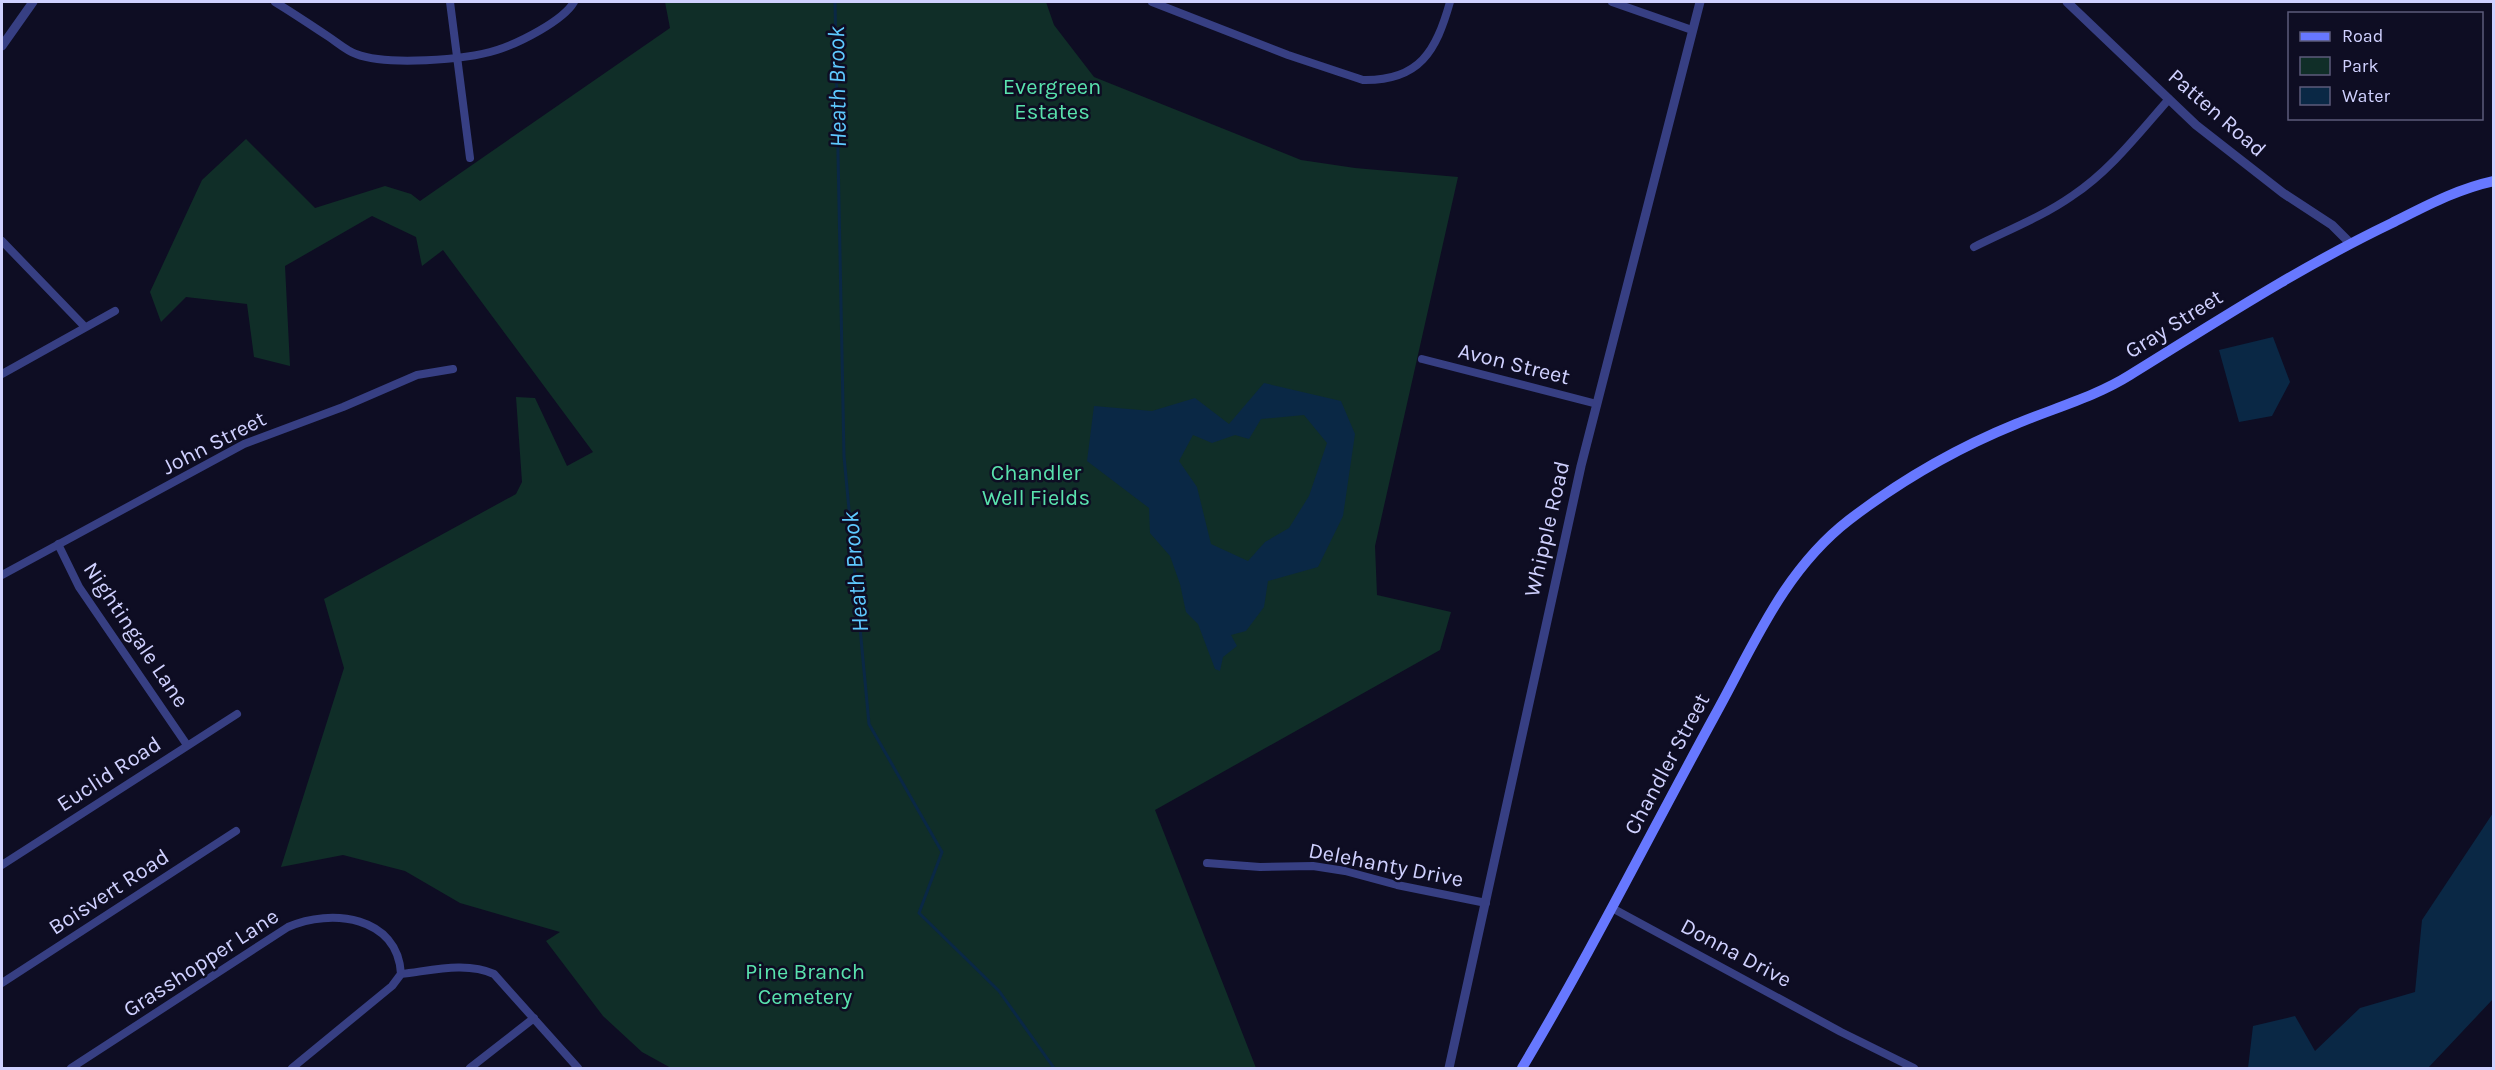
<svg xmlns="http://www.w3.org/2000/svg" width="2495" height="1070" font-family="Karla,sans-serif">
<rect width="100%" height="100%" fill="#0e0d23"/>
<!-- green -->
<path fill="#102e28" d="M 665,2 L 1046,2 L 1054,25 L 1094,77 L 1301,160 L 1355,168 L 1458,177 L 1375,546 L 1377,595 L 1451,612 L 1440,650 L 1155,810 L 1256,1068 L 671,1068 L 642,1052 L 603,1016 L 546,941 L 560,932 L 460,903 L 405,871 L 343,855 L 281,867 L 344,668 L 324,599 L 516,494 L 522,482 L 516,397 L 535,398 L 567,466 L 593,452 L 443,250 L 422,266 L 416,237 L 372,216 L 285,266 L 290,366 L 254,357 L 247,304 L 186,297 L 161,322 L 150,292 L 202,180 L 246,139 L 315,208 L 385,186 L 411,194 L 420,201 L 670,28 Z"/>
<!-- water -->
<path fill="#0a2845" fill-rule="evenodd" d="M 2273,337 L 2290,382 L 2272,416 L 2239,422 L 2219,350 Z
M 1264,383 L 1341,401 L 1355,434 L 1343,516 L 1318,567 L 1268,581 L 1264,607 L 1246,631 L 1231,635 L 1237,646 L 1223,657 L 1220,671 L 1215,669 L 1198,624 L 1186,612 L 1180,584 L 1170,556 L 1150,533 L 1149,508 L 1087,461 L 1094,406 L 1152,411 L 1195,398 L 1229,424 ZM 1304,415 L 1327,443 L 1309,496 L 1289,528 L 1265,542 L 1248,561 L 1211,544 L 1197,487 L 1179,461 L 1193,435 L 1212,443 L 1235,435 L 1249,439 L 1261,419 Z
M 2493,813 L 2493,999 L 2428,1068 L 2248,1068 L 2253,1026 L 2295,1016 L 2315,1051 L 2360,1008 L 2415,992 L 2422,920 Z"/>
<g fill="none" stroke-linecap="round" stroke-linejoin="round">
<!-- stream -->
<path stroke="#0a2845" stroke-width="3" d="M 835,2 L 844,456 L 869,724 L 942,852 L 919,913 L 999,991 L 1054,1068"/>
<!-- minor -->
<path stroke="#373f83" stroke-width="8" d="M 275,2 C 293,13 311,25 329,37 C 338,43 347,51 356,54 C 387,66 465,60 497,50 C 519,43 563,21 574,2
M 450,2 L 470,158
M 1152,2 L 1288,55 L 1363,80 C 1420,81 1436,51 1450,2
M 1612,2 L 1692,30
M 2,241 L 85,327
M 1974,247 C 2006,231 2042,217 2072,196 C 2110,171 2139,133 2169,99
M 1422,359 L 1597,404
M 2,374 L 115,311
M 58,544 L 79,587 L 187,745
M 2,575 L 244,444 L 343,407 L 417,375 L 453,369
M 1207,863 L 1260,867 L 1313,866 L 1345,871 L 1397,885 L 1486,903
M 2,865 L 237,714
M 1612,908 L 1841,1032 L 1914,1068
M 401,974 C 430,971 466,961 494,974 L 578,1068
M 2,983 L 236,831
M 71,1068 L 288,927 C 331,908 398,916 401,974 L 392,986 L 292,1068
M 470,1068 L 534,1018"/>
<!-- tertiary -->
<path stroke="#373f83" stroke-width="9" d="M 2067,2 L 2196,125 L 2283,193 L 2332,225 L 2350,243
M 2,46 L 33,2
M 1449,1068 L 1581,466 L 1700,2"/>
<!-- secondary -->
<path stroke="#6778ff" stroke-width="10" d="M 1522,1068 C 1590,954 1650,834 1714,717 C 1753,647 1783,571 1849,520 C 1900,481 1957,448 2016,424 C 2054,408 2095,397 2130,375 C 2216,322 2300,267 2392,223 C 2426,206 2457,189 2494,181"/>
</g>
<g text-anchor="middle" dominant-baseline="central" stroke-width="5" stroke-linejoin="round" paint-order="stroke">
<!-- park labels -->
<g font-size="22" fill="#59e2ad" stroke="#0e0d23">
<text x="1052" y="87">Evergreen<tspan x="1052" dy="25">Estates</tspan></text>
<text x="1036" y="473">Chandler<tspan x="1036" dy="25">Well Fields</tspan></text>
<text x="805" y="972">Pine Branch<tspan x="805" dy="25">Cemetery</tspan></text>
</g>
<!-- street labels -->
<g font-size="22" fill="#d0d1ff" stroke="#0e0d23">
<text transform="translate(2217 113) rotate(41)">Patten Road</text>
<text transform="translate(2174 324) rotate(-32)">Gray Street</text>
<text transform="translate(1514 364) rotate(14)">Avon Street</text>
<text transform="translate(214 443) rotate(-27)">John Street</text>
<text transform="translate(1547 529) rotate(-77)">Whipple Road</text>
<text transform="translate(136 635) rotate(56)">Nightingale Lane</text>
<text transform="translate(1667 764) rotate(-62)">Chandler Street</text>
<text transform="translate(109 774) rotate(-33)">Euclid Road</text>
<text transform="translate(1386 865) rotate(11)">Delehanty Drive</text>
<text transform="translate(109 892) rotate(-33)">Boisvert Road</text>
<text transform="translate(1736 953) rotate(28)">Donna Drive</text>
<text transform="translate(201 963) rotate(-33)">Grasshopper Lane</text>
</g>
<!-- water labels -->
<g font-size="24" font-style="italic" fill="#5ecaff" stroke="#0e0d23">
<text transform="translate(837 87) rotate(-91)">Heath Brook</text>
<text transform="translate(855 572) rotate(-95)">Heath Brook</text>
</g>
</g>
<!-- border -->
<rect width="2495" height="1070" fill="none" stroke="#d0d1ff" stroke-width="6"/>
<!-- legend -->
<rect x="2288" y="12" width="195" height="108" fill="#0e0d23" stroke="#5c5b7b" stroke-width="1.5"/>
<rect x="2300" y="32" width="30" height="9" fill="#6778ff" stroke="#5c5b7b" stroke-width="1.5"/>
<text x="2342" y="42" font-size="18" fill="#d0d1ff">Road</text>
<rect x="2300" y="57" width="30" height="18" fill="#102e28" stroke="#5c5b7b" stroke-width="1.5"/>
<text x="2342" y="72" font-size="18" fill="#d0d1ff">Park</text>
<rect x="2300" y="87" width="30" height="18" fill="#0a2845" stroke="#5c5b7b" stroke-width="1.5"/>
<text x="2342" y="102" font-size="18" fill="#d0d1ff">Water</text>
</svg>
